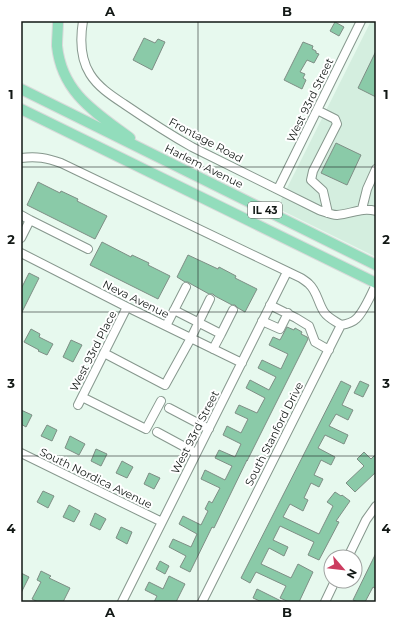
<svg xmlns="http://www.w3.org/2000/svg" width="397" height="623" font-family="Montserrat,sans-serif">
<rect width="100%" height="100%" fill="#e7f9ee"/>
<!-- built -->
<path fill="#d4eedf" d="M 371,21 L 376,21 L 376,257 L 277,208 Z"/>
<!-- building -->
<path fill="#8acaa8" stroke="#7e8e85" d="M 335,22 L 344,27 L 339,36 L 330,31 Z
M 144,38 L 155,43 L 158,39 L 165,42 L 152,70 L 133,60 Z
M 303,42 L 313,46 L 312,49 L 316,51 L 316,53 L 319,54 L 314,63 L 307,60 L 300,72 L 305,74 L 303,78 L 306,80 L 302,89 L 284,80 Z
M 376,51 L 376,97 L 358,88 Z
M 336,143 L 361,155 L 347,185 L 321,173 Z
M 38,182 L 60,193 L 61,191 L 78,199 L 77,201 L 107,216 L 95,239 L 27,205 Z
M 102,242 L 131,257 L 132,255 L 149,263 L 148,265 L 170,276 L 158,299 L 90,265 Z
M 188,255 L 218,269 L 219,267 L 236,276 L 235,278 L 257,289 L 245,312 L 238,308 L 235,305 L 232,305 L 215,296 L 213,294 L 209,294 L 191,284 L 188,282 L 185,282 L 177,277 Z
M 29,273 L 39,278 L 21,314 L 21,289 Z
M 287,327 L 294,330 L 295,328 L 302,332 L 301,334 L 307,337 L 308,339 L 247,461 L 247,460 L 214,528 L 212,527 L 190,572 L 180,567 L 186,556 L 169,547 L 173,539 L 191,547 L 197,534 L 179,524 L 183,516 L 201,525 L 208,511 L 205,509 L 209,501 L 212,503 L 220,488 L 201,479 L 205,470 L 225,480 L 232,466 L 215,458 L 219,450 L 235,457 L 241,444 L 223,435 L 227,426 L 241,433 L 248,419 L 235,413 L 239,405 L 257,413 L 265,398 L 246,388 L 250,380 L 269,390 L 276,377 L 258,368 L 262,360 L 281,369 L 288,354 L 269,345 L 273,337 L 280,340 Z
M 31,329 L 40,334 L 39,337 L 53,344 L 47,355 L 38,351 L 39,350 L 24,342 Z
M 71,340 L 82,345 L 73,362 L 63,357 Z
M 341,381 L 351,386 L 342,405 L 353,410 L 348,420 L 336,414 L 329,426 L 348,435 L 344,444 L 325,435 L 318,448 L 335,457 L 331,465 L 321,460 L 314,475 L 323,479 L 319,487 L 311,483 L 304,498 L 308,500 L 303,511 L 290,504 L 283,517 L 319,534 L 333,506 L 327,502 L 335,492 L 341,496 L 342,495 L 350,501 L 336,521 L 339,522 L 319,560 L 308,555 L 314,542 L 280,526 L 273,540 L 288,547 L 284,556 L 269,548 L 261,564 L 291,578 L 298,564 L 313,572 L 299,602 L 289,602 L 280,598 L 286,586 L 256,572 L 250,583 L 241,578 Z
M 360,381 L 369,385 L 363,397 L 354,393 Z
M 21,410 L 32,415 L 26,427 L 21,424 Z
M 47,425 L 57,430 L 52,441 L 41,436 Z
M 70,436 L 85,444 L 79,455 L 65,448 Z
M 96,449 L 107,454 L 101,466 L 91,461 Z
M 364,452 L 371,459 L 376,454 L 376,472 L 355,492 L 346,483 L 364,466 L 357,459 Z
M 122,461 L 133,467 L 127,478 L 116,473 Z
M 149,473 L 160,478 L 154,489 L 144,484 Z
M 43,491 L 54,496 L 48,508 L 37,502 Z
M 69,505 L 80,511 L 74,522 L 63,517 Z
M 95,513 L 106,519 L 100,530 L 90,525 Z
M 121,527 L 132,532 L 127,544 L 116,538 Z
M 376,553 L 376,589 L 373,587 L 365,602 L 358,602 L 353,600 Z
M 160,561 L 169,566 L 165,574 L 156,569 Z
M 41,571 L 51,576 L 49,578 L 70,588 L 63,602 L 38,602 L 32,599 L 41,582 L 37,580 Z
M 21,573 L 29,577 L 21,593 Z
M 169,576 L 185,584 L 176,602 L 154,602 L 157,596 L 145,590 L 149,582 L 163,589 Z
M 257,589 L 283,602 L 262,602 L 253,598 Z"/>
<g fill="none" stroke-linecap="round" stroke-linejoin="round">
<defs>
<path id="minor" d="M 83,21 C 80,39 80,58 90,74 C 98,87 112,96 124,104 C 146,119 169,134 192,147 L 319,210 C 325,212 331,215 337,215 C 352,214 361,207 376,211
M 317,110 L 335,119 L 337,124 L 313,171 L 311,180 L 323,191 L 328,213
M 21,158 C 37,156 47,158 61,163 L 301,278 C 304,280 307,282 309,284 C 317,291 318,303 324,312 C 328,318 335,321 341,325
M 278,189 L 361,21
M 362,209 L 367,189 L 376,169
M 21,215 L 30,220 L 21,238
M 30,220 L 88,249
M 21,253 L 127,307 L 242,363
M 270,305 L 296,318 L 309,326 L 315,342 L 329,350
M 174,310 L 221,334 L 213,349
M 262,321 L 280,329 L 288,313
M 166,326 L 186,287
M 221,334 L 233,310
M 104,353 L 165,385 L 191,338 L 210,299
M 82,397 L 146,429 L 161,401
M 78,405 L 127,307
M 169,408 L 209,429
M 157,432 L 196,453
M 21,453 L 162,522
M 348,557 L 366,520 L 376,506
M 122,602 L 287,272
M 202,602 L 341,325 C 347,324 352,323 356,319 C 364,312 371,294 376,285
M 325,602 L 335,581"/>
<path id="major" d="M 58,21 C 58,29 57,38 57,46 C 62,93 95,112 130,138
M 21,89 L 376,265
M 21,109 L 376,283"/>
</defs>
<!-- minor casing -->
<use href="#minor" stroke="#86978d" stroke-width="10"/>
<!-- major casing -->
<use href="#major" stroke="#d9dada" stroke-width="12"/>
<!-- minor -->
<use href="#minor" stroke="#fff" stroke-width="8"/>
<!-- major -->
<use href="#major" stroke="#92ddbc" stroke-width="10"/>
</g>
<!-- grid -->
<path fill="none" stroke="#121815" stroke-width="1" stroke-opacity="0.55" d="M 198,21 L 198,602M 21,167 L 376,167M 21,312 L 376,312M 21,456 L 376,456"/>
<g text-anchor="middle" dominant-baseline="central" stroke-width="4" stroke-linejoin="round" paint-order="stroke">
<!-- shield labels -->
<rect fill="#fff" stroke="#595d5b" stroke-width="1" x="248" y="202" width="34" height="16" rx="3"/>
<g font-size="10" font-weight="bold" fill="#121815">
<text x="265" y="210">IL 43</text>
</g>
<!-- street labels -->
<g font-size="11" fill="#121815" stroke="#fff">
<text transform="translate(310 100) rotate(-64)">West 93rd Street</text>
<text transform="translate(206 140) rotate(28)">Frontage Road</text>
<text transform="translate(204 166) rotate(26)">Harlem Avenue</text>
<text transform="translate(136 299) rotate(26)">Neva Avenue</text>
<text transform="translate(93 351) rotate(-63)">West 93rd Place</text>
<text transform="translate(195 432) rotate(-63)">West 93rd Street</text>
<text transform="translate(274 434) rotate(-63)">South Stanford Drive</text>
<text transform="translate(96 478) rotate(26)">South Nordica Avenue</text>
</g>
</g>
<!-- border -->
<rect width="397" height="623" fill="none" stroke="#ffffff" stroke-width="44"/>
<!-- north arrow -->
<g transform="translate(343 569) rotate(118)"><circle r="19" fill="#ffffff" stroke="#a0a3a1"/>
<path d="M0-3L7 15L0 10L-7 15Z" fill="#cc3c60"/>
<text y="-6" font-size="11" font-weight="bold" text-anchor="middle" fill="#121815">N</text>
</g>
<rect x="22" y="22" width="353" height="579" fill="none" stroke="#121815" stroke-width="1.5"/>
<g font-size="13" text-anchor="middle" font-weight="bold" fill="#121815">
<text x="110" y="16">A</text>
<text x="287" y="16">B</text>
<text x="11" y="99">1</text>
<text x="386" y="99">1</text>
<text x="11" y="244">2</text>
<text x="386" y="244">2</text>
<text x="11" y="388">3</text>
<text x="386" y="388">3</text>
<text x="11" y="533">4</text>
<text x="386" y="533">4</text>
<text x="110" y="617">A</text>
<text x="287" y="617">B</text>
</g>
</svg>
